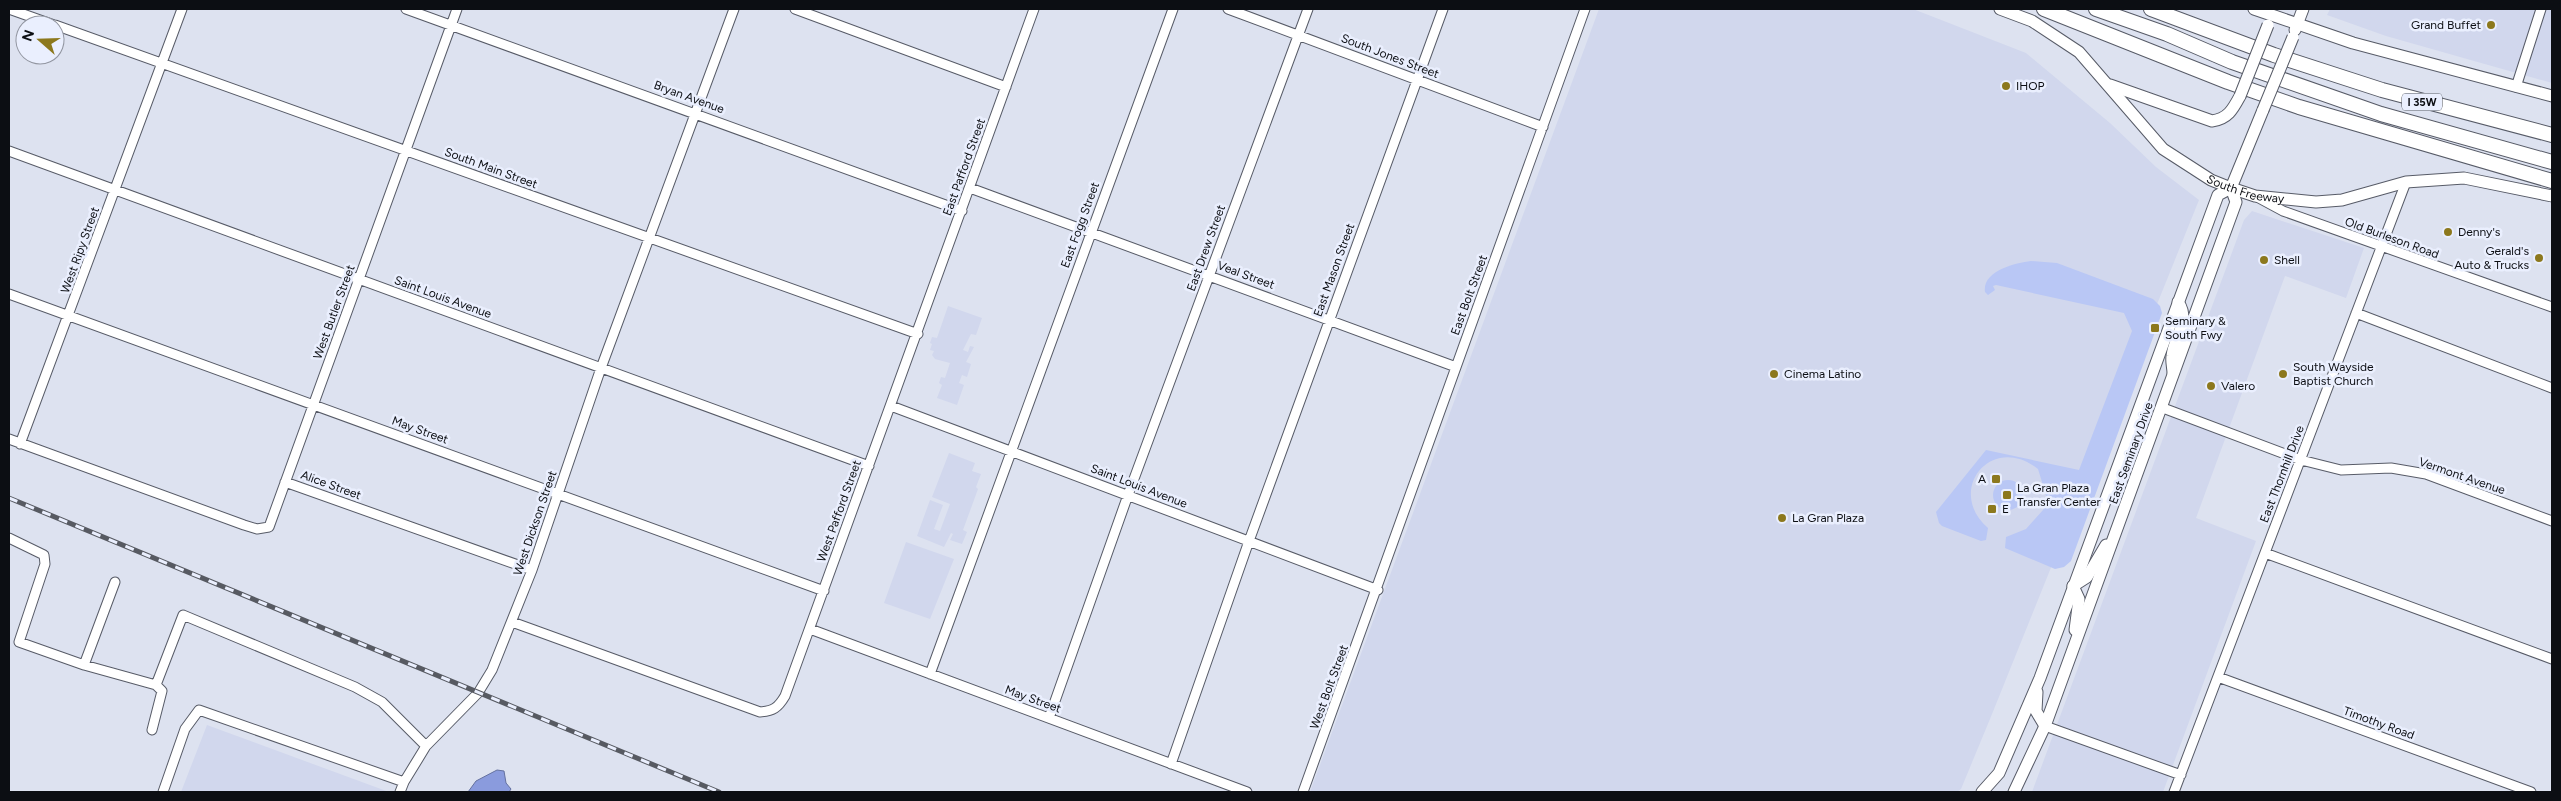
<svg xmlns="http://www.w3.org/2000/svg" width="2561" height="801" font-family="Figtree,sans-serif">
<rect width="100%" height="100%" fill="#dde2f0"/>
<!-- built -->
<path fill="#d1d7ed" d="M 1599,9 L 1913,9 L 2026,53 L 2110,123 L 2156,167 L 2199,200 L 1990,719 L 1961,789 L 1957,792 L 1310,792 Z
M 2330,9 L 2552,9 L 2552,83 L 2386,36 L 2327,15 Z
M 2252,211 L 2364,248 L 2346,298 L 2285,276 L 2196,518 L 2256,541 L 2163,792 L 2032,792 L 2244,220 Z
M 948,306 L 982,318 L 976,335 L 971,334 L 963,350 L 968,352 L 970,346 L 974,347 L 966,362 L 971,364 L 967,377 L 962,375 L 959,383 L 964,385 L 957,405 L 937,398 L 942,385 L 939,383 L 941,377 L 945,378 L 950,363 L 935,359 L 932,355 L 934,351 L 930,350 L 932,344 L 930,343 L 932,337 L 937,338 Z
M 949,453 L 975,463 L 972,471 L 981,474 L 976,487 L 978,489 L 963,530 L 967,532 L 962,544 L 950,540 L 953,534 L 951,533 L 944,547 L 917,536 L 930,500 L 943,505 L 934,529 L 940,531 L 950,504 L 932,497 Z
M 906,542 L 954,559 L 930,619 L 884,603 Z
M 207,725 L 389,792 L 181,792 Z"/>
<!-- green -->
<path fill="#b9c7f5" d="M 2031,261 L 2057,263 L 2153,299 L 2160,306 L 2162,313 L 2071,561 L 2064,567 L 2055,569 L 2005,548 L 2006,537 L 2026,529 L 2043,510 L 2047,502 L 2046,495 L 2038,469 C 1991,432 1945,491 1988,528 L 1986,540 L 1981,541 L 1942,526 L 1939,523 L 1936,512 L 1986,450 L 2079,470 L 2132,331 L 2124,313 L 1996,285 L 1993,286 L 1995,290 L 1988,295 L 1985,292 C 1982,271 2015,263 2031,261 Z
M1993 495a15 15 0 1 1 30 0a15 15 0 1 1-30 0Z"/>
<!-- water -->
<path fill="#8a9bdd" stroke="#6471a0" d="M 497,770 L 504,771 L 506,783 L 511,789 L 509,792 L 468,792 L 476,781 Z"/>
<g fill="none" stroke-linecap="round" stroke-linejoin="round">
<defs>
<path id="minor" d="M 9,9 L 54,25
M 406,9 L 962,211
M 795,9 L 1006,87
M 1228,9 L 1543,127
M 55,25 L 918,334
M 2516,87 L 2541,9
M 9,151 L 869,466
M 970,188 L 1456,367
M 2257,197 L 2283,211 L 2552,307
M 9,294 L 824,591
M 2356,313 L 2552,388
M 891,406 L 1378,590
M 2163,408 L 2301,460 L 2341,470 L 2391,468 L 2426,474 L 2552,521
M 9,439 L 244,525 L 257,529 L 269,527 L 457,9
M 20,444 L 182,9
M 285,482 L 532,570
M 9,538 L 44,555 L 45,564 L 19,642 L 84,665 L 156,685 L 162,691 L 152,730
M 2265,553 L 2552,659
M 512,622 L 760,712 C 773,711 778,708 785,696 L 1034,9
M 810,629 L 1247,792
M 84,665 L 115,582
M 930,674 L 1173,9
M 2218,677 L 2531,792
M 156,685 L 183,615 L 355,687 L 382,702 L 426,746
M 1049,718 L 1128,495 L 1308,9
M 2045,726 L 2181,775
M 1171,764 L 1249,541 L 1443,9
M 163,792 L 185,729 L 199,710 L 404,782
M 400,792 L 404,782 L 426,746 L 478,693 L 492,670 L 532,570 L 601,368 L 734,9
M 1303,792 L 1585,9
M 2174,792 L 2406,182"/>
<g id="major">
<path id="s1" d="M 2000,9 L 2032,21 L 2079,52 L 2163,149 L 2211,180 L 2231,188 L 2255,196 L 2316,202 L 2342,200 L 2406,182 L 2464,178 L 2552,196"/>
<path d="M 2254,9 L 2353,43 L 2552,96"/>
<path d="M 2295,30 L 2303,9"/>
<path d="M 2110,85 L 2212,121 C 2228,119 2233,109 2240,96"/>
<path d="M 2173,373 C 2173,368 2171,361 2172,356 C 2174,337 2191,320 2178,302"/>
<path d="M 2073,586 L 2087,577 L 2106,545"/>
<path d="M 2073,586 L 2079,599 L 2075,630"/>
<path d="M 2037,692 L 2036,711 L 2045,726"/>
<path d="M 1982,792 L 1999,773 L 2040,678 L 2218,195 L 2231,188"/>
<path d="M 2014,792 L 2045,726 L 2236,202 L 2231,188 L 2263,110"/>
</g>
<path id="highway" d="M 2044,9 L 2228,82 L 2299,107 L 2552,181
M 2096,9 L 2167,34 L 2232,62 L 2381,114 L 2552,162
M 2151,9 L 2274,55 L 2382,90 L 2552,135"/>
</defs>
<!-- minor casing -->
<use href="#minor" stroke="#575b67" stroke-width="11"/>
<!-- major casing -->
<use href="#major" stroke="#575b67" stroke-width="13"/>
<!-- highway casing -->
<use href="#highway" stroke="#575b67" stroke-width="16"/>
<!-- minor -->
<use href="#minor" stroke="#fff" stroke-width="9"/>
<!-- major -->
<use href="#major" stroke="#fff" stroke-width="11"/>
<!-- highway -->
<use href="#highway" stroke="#fff" stroke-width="14"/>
<defs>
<path id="rail" d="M 9,498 L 719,792"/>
</defs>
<!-- rail casing -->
<use href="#rail" stroke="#575a62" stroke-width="5"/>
<!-- rail -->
<use href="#rail" stroke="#eaeffe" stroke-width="3" stroke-dasharray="9" stroke-linecap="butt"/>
<defs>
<path id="major-bridge" d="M 2240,96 L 2268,25
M 2263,110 L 2293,37"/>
</defs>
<!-- major-bridge casing -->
<use href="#major-bridge" stroke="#575b67" stroke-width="13" stroke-linecap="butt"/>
<!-- major-bridge -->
<use href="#major-bridge" stroke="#fff" stroke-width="11"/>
</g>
<!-- markers -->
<g fill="#8c781d" stroke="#eaeffe" stroke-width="2">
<circle cx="2491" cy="25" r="5"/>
<circle cx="2006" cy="86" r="5"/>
<circle cx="2448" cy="232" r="5"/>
<circle cx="2539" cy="258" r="5"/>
<circle cx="2264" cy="260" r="5"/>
<rect x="2150" y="323" width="10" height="10" rx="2.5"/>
<circle cx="1774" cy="374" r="5"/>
<circle cx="2283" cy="374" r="5"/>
<circle cx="2211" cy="386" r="5"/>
<rect x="1991" y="474" width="10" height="10" rx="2.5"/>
<rect x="2002" y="490" width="10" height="10" rx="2.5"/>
<rect x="1987" y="504" width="10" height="10" rx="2.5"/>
<circle cx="1782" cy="518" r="5"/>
</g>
<g text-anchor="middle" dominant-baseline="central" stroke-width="5" stroke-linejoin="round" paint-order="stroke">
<!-- shield labels -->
<rect fill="#eaeffe" stroke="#4f525a" stroke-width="1" x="2402" y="93.5" width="40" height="17" rx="4"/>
<g font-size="11" font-weight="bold" fill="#0c0e13">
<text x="2422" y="102">I 35W</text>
</g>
<!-- poi labels -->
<g font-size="12" fill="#0c0e13" stroke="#eaeffe" text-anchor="start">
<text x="2481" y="25" text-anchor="end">Grand Buffet</text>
<text x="2016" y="86">IHOP</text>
<text x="2458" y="232">Denny's</text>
<text x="2529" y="251" text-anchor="end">Gerald's<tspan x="2529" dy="14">Auto &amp; Trucks</tspan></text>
<text x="2274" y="260">Shell</text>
<text x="2165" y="321">Seminary &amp;<tspan x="2165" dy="14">South Fwy</tspan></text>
<text x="2293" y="367">South Wayside<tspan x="2293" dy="14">Baptist Church</tspan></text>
<text x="1784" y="374">Cinema Latino</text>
<text x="2221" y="386">Valero</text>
<text x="1986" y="479" text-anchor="end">A</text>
<text x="2017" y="488">La Gran Plaza<tspan x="2017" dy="14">Transfer Center</tspan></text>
<text x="2002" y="509">E</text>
<text x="1792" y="518">La Gran Plaza</text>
</g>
<!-- street labels -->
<g font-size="12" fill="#0c0e13" stroke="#eaeffe">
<text transform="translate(1390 56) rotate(21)">South Jones Street</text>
<text transform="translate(689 97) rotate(20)">Bryan Avenue</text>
<text transform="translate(964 167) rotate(-70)">East Pafford Street</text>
<text transform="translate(491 168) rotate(20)">South Main Street</text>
<text stroke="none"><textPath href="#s1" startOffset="312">South Freeway</textPath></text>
<text transform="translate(1080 225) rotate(-70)">East Fogg Street</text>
<text transform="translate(2392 238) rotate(20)">Old Burleson Road</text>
<text transform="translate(1206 248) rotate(-70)">East Drew Street</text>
<text transform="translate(80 250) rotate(-70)">West Ripy Street</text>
<text transform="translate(1334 270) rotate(-70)">East Mason Street</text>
<text transform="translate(1246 275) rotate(20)">Veal Street</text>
<text transform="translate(1469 295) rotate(-70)">East Bolt Street</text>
<text transform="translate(443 297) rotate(20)">Saint Louis Avenue</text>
<text transform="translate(334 312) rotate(-70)">West Butler Street</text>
<text transform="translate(420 430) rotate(20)">May Street</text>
<text transform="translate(2131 453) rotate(-70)">East Seminary Drive</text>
<text transform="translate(2282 474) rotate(-69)">East Thornhill Drive</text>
<text transform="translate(2462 476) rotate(19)">Vermont Avenue</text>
<text transform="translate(331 485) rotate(20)">Alice Street</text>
<text transform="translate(1139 486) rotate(21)">Saint Louis Avenue</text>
<text transform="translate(839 511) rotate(-70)">West Pafford Street</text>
<text transform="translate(535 523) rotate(-71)">West Dickson Street</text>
<text transform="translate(1329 687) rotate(-70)">West Bolt Street</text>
<text transform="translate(1033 699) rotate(20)">May Street</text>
<text transform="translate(2379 723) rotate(20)">Timothy Road</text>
</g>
</g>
<!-- border -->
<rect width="2561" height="801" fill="none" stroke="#0c0e13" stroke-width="20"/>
<!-- north arrow -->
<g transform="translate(40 40) rotate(290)"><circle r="24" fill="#eaeffe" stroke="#9195a0"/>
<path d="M0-4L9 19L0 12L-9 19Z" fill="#8c781d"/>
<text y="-8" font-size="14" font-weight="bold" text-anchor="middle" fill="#0c0e13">N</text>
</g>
</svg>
